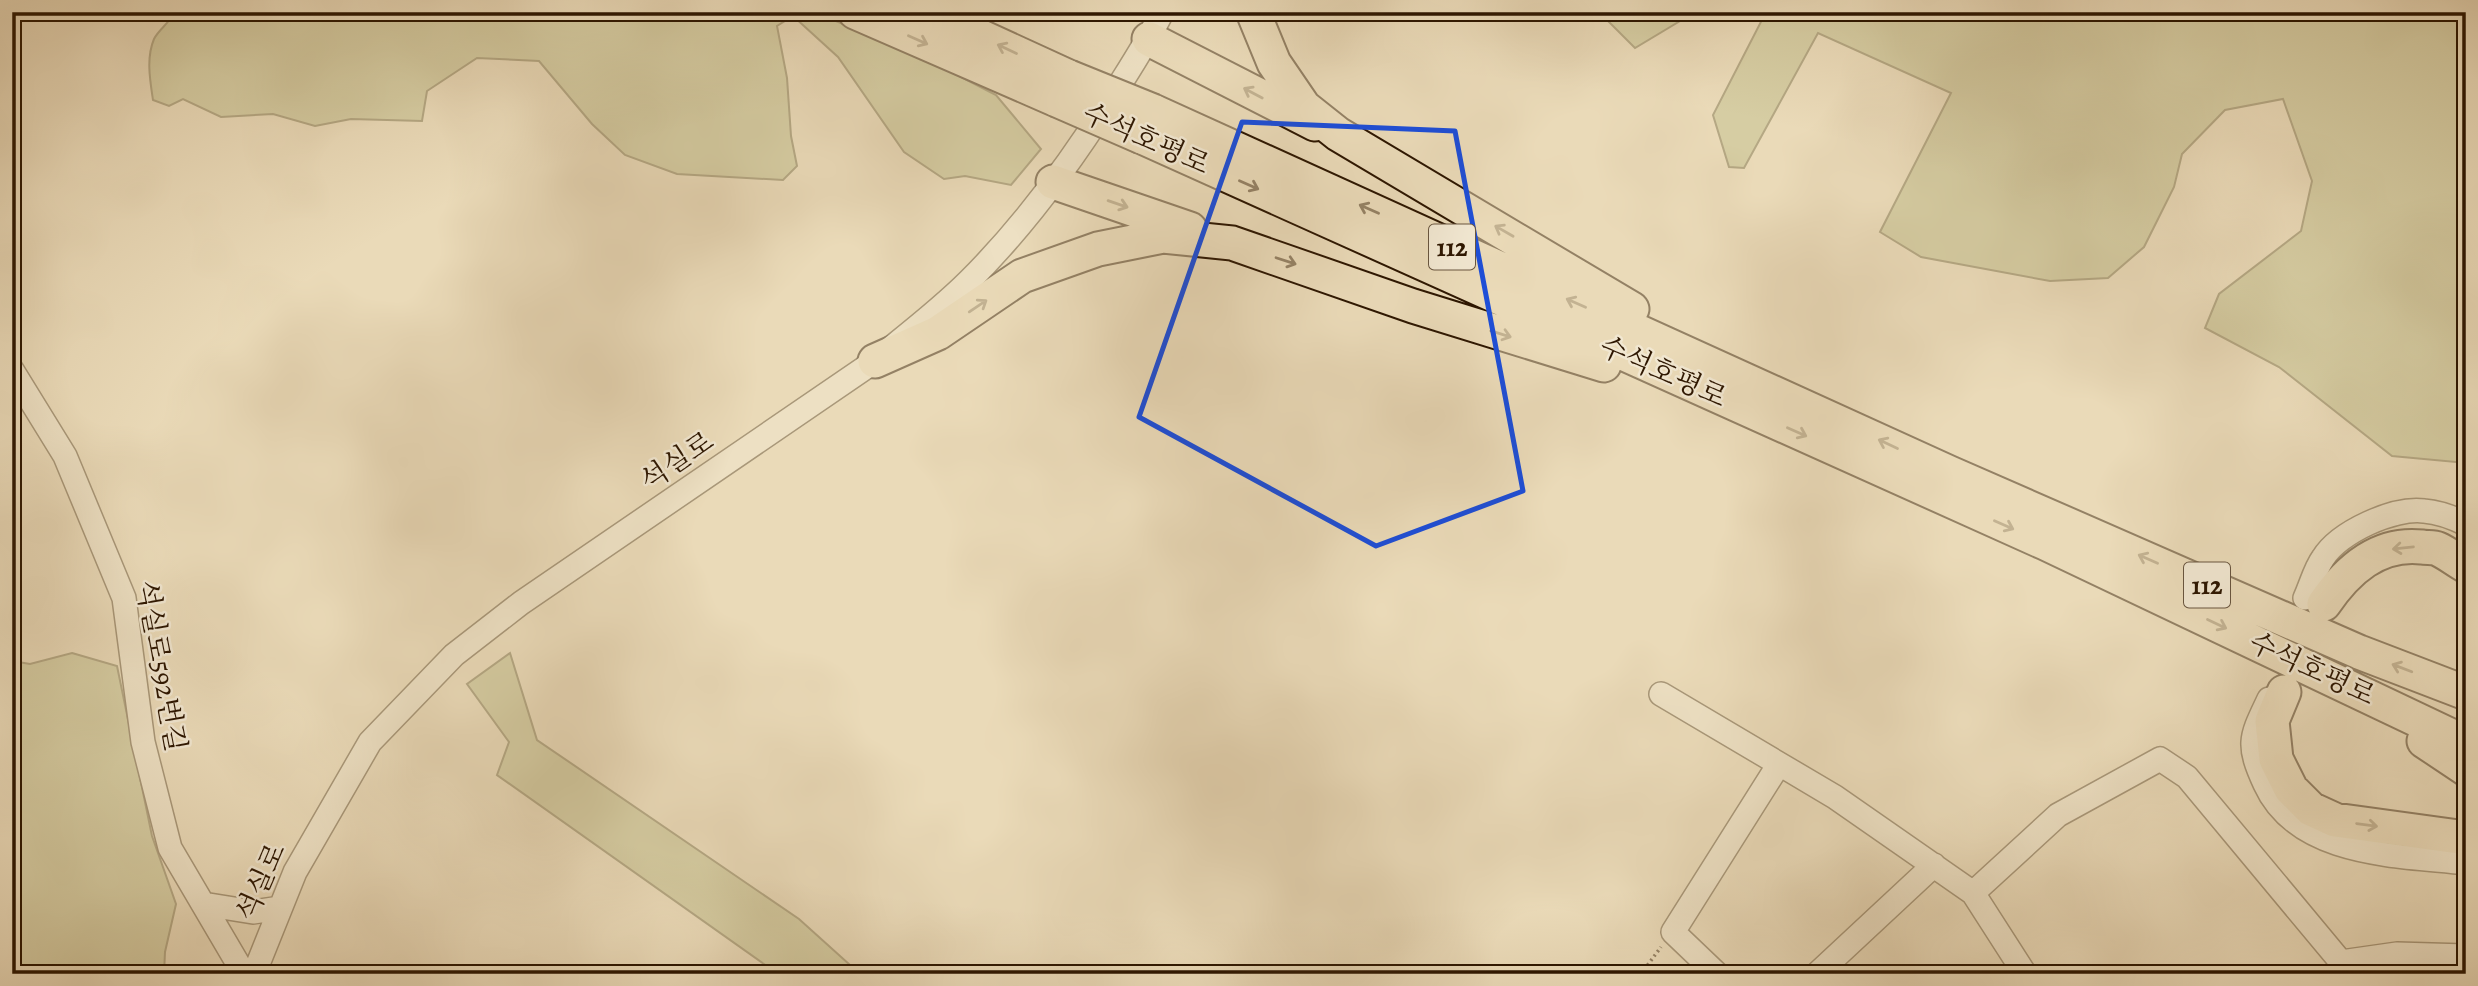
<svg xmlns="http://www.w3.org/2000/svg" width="2478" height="986" font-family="Alegreya,'Noto Serif KR',serif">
<rect width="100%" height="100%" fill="#eadab8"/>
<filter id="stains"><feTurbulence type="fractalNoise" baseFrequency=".00286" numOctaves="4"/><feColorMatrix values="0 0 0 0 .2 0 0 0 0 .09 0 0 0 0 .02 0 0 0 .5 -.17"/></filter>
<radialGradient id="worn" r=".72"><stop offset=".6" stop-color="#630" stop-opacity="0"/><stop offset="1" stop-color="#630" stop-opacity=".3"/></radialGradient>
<!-- green -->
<path fill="#bebd8a" stroke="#766a45" stroke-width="2" d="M 174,12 L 815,12 L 934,63 L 996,95 L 1041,149 L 1011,185 L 965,176 L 944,179 L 904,152 L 838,57 L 793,16 L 777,26 L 787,78 L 791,136 L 797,166 L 783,180 L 677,174 L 625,155 L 592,124 L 539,61 L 477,58 L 427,91 L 422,121 L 351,119 L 315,126 L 273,114 L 221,117 L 183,99 L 169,106 L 153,100 C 150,80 146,58 154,39 C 159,29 170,23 174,12 Z
M 1599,12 L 1695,12 L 1635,48 Z
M 1766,12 L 2466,12 L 2466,463 L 2392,456 L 2279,367 L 2205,328 L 2219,294 L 2301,231 L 2312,181 L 2283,99 L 2225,110 L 2182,154 L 2174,187 L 2144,247 L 2108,278 L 2050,281 L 1921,257 L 1880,232 L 1951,93 L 1818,33 L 1744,168 L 1729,167 L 1713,115 Z
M 72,653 L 117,666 L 152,836 L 176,904 L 165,952 L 164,974 L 12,974 L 12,661 L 30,664 Z
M 510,653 L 537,740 L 799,919 L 860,974 L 778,974 L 497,775 L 509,742 L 467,684 Z"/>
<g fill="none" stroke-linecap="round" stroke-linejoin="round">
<defs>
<path id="minor" d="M 12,370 L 65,456 L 124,598 L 143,742 L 170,848 L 244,974
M 2305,598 C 2311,585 2315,569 2323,558 C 2339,532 2394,507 2424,511 C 2437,512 2454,518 2466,524
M 1661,694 L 1835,797 L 1973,893 L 2025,974
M 2269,699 C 2251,737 2246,743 2265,784 C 2298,857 2398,855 2466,863
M 1973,893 L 2058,815 L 2160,759 L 2187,777 L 2341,962 L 2397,954 L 2466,956
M 203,904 L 253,912 L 280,908
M 254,974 L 295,872 L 370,742 L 454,655 L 521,603 L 875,361 C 907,335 940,310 969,281 C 1023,227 1069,165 1110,100 C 1128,71 1147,43 1162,12
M 1717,974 L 1673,932 L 1779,764
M 1817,974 L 1934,865"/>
<path id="highway" d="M 855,12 L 1057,100
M 927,12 L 1069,77
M 1253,12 L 1274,63 L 1304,107 L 1338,134 L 1632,309
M 1149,39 L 1315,124
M 1153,111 L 1950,473 L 2359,652 L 2466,693
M 1142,137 L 2045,543 L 2466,743
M 1053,182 L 1190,229
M 875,361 L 938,333 L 1022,276 L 1098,249 L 1163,236 L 1232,243 L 1413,306 L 1604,365
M 2324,604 C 2347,570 2378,542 2422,547 C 2427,548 2433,547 2438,549 C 2447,553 2457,561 2466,566
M 2284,692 L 2272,721 L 2276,759 L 2291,789 L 2311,809 L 2335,820 L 2466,838
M 2424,741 L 2466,769"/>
</defs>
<!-- minor casing -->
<use href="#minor" stroke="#5c472e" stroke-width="26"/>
<!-- highway casing -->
<use href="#highway" stroke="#2d1600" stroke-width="37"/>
<!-- path -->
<path stroke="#2d1600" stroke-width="3.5" stroke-dasharray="2 3.5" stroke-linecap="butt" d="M 1641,974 L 1661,947"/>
<!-- minor -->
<use href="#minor" stroke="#f1e7d1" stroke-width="23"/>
<!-- highway -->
<use href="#highway" stroke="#eadab8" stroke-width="33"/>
<defs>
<path id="highway-bridge" d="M 1069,77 L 1153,111
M 1057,100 L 1142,137"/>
</defs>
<!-- highway-bridge casing -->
<use href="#highway-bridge" stroke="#2d1600" stroke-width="37" stroke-linecap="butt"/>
<!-- highway-bridge -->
<use href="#highway-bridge" stroke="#eadab8" stroke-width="33"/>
</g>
<!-- one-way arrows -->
<defs><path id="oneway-shaft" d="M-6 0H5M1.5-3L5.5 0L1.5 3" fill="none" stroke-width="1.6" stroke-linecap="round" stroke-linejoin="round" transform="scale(1.75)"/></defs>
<g stroke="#958265">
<use href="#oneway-shaft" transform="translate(918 40) rotate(24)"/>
<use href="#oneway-shaft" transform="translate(1007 49) rotate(-155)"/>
<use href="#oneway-shaft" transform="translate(1253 93) rotate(-152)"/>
<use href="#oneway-shaft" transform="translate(1249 185) rotate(24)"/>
<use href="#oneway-shaft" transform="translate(1118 204) rotate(19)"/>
<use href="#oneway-shaft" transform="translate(1369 209) rotate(-156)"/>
<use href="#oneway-shaft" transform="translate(1504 231) rotate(-150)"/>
<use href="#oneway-shaft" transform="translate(1286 261) rotate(18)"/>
<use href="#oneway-shaft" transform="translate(1576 303) rotate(-156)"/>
<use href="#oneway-shaft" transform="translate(978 306) rotate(-34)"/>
<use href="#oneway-shaft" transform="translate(1501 334) rotate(17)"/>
<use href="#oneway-shaft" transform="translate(1797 432) rotate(24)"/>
<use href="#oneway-shaft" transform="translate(1888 444) rotate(-155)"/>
<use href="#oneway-shaft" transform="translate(2004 525) rotate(24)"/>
<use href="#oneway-shaft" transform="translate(2403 548) rotate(174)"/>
<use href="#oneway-shaft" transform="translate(2148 559) rotate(-156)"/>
<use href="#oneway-shaft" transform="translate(2217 624) rotate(25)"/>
<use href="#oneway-shaft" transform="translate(2402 668) rotate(-159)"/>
<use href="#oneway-shaft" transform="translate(2367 825) rotate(8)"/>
</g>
<!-- marked area -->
<path d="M0 0H2478V986H0ZM 1242,122 L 1455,131 L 1523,491 L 1376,546 L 1139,417 Z" fill="#eadab8" fill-opacity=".55" fill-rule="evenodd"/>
<path fill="none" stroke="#1d4ed8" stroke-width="5" stroke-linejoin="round" d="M 1242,122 L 1455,131 L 1523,491 L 1376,546 L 1139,417 Z"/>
<g text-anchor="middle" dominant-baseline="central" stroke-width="5" stroke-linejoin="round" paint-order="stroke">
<!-- shield labels -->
<g fill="#f1e7d1" stroke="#68553f" stroke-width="2">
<rect x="1429" y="224.5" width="46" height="45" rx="5"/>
<rect x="2184" y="562.5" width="46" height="45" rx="5"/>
</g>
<g font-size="26" font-weight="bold" fill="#2d1600">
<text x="1452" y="247">112</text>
<text x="2207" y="585">112</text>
</g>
<!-- street labels -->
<g font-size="28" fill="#2d1600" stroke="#f1e7d1">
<text transform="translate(1146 139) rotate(24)">수석호평로</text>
<text transform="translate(1663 372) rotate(24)">수석호평로</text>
<text transform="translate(677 461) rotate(-34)">석실로</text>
<text transform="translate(161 666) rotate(80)">석실로592번길</text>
<text transform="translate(2312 669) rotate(25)">수석호평로</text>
<text transform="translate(261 882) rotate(-66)">석실로</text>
</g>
</g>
<!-- margin -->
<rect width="2478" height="986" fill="none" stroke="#eadab8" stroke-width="42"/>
<rect x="14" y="14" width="2450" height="958" fill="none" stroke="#2d1600" stroke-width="3.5"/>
<rect x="21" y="21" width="2436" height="944" fill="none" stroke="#2d1600" stroke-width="2"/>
<rect width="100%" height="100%" filter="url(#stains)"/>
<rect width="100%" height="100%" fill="url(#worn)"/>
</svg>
